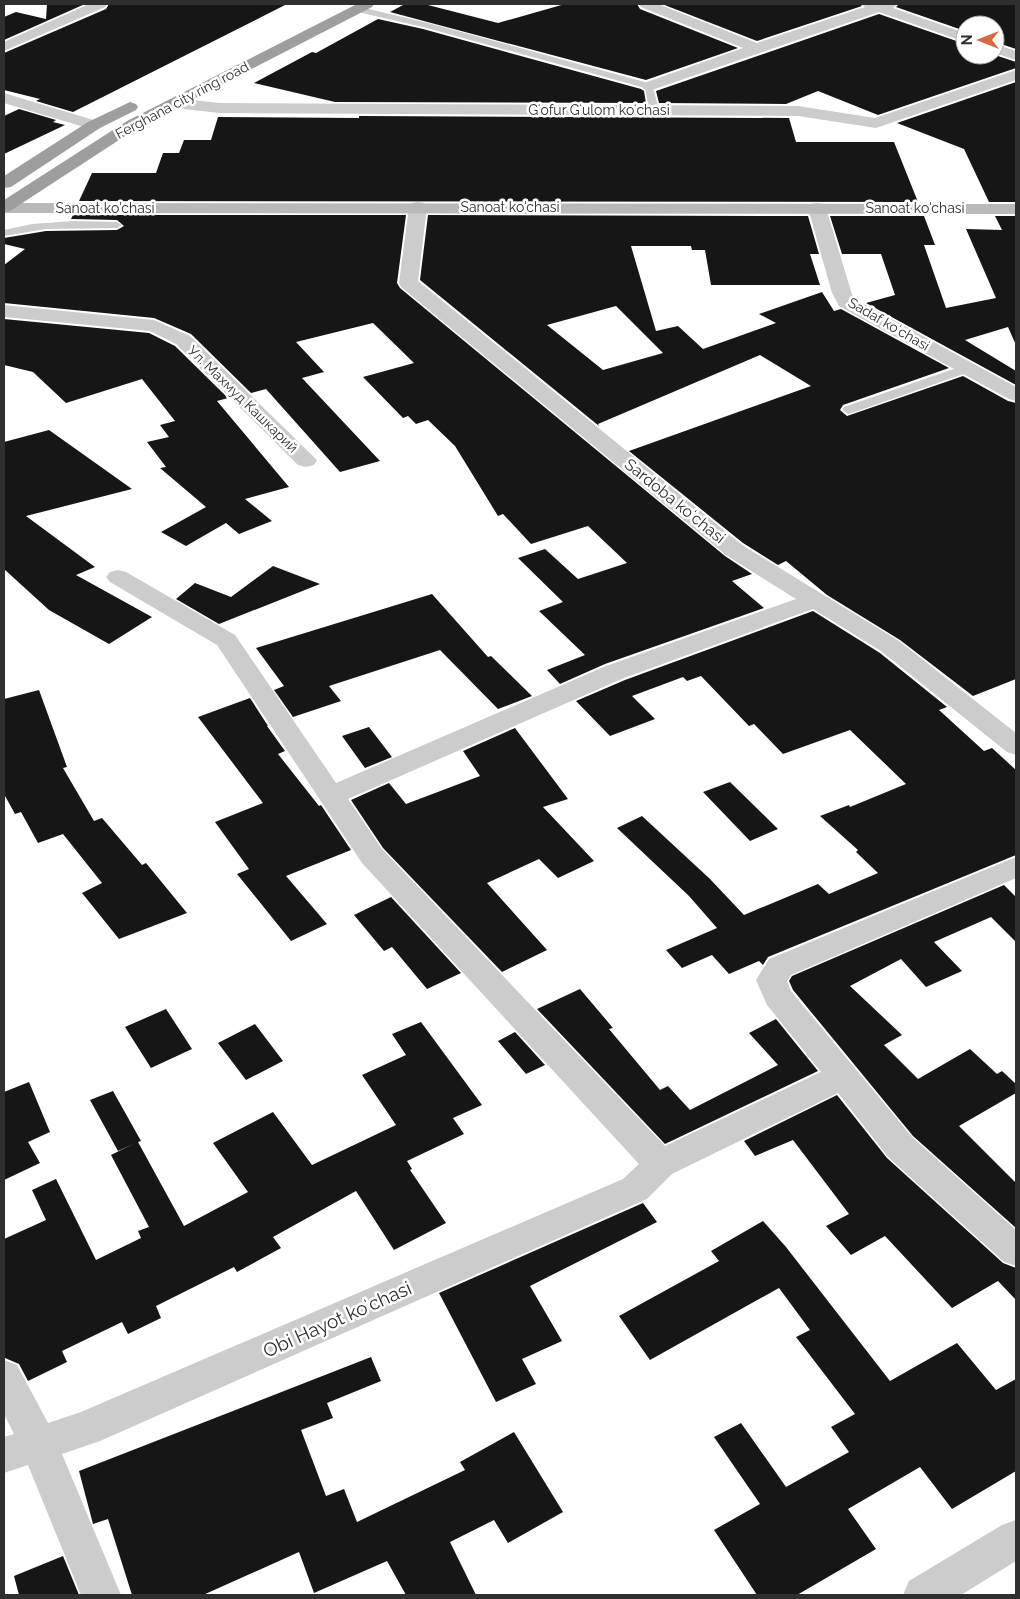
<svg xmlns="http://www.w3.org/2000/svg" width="1020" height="1599" font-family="Raleway,sans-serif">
<rect width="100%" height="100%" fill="#fff"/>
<!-- building -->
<path fill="#161616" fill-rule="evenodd" d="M 47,4 L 85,4 L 4,40 L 4,17 L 16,12 L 46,19 Z
M 109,4 L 287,4 L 73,112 L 36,101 L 40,99 L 4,90 L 4,53 L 106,9 Z
M 405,4 L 424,4 L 498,23 L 565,4 L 637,4 L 640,9 L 738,48 L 646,80 L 390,12 Z
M 662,4 L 860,4 L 862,6 L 757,41 Z
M 899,4 L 1016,4 L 1016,49 L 995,42 L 995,25 L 965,25 L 965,31 L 896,7 Z
M 879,14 L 965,44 L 965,55 L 995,55 L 1016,62 L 1016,68 L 878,115 L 818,91 L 786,104 L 659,103 L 656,91 Z
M 378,19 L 423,29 L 641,89 L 644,91 L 646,103 L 335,102 L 254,83 L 312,52 L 316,53 Z
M 1016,82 L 1016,202 L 989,202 L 964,149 L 897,123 Z
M 19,109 L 56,120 L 53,122 L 65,125 L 4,154 L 4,116 Z
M 359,116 L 789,118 L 796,142 L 894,142 L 918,202 L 79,201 L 92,173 L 156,173 L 163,153 L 179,153 L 184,140 L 211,140 L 218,117 L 359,118 Z
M 73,215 L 406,215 L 397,283 L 400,288 L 725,556 L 752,574 L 732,581 L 764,608 L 605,664 L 560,684 L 547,670 L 585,655 L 539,611 L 563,602 L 518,558 L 545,549 L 578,579 L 627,563 L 588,526 L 531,544 L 503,514 L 498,516 L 455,446 L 428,420 L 416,424 L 408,416 L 403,418 L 363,377 L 414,363 L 373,323 L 296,342 L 324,372 L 302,378 L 380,461 L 340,472 L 266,389 L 251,393 L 191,334 L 154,318 L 4,303 L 4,265 L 25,249 L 4,244 L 4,238 L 46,231 L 117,230 L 124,226 L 117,220 L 71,219 Z
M 428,215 L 808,216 L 819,254 L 810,254 L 820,285 L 711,285 L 705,250 L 692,250 L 691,246 L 631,246 L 656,331 L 678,326 L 703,349 L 776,323 L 759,314 L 822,292 L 834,311 L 841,309 L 949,368 L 843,405 L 840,410 L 847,416 L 963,376 L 1008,401 L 1016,403 L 1016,679 L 973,696 L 900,640 L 827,595 L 786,561 L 778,565 L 743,543 L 629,451 L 811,386 L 760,355 L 598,424 L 599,426 L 420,280 ZM 616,306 L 663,353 L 603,370 L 547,325 Z
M 830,216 L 924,216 L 935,245 L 924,245 L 946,308 L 996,298 L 966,229 L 1002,230 L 995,216 L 1016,216 L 1016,345 L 1008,327 L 965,340 L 1016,371 L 1016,385 L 866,303 L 895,295 L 881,254 L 842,254 Z
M 4,319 L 149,333 L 175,346 L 228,398 L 217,401 L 289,487 L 245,499 L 272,521 L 239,534 L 226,523 L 186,546 L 161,532 L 206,507 L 160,468 L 166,467 L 147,442 L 169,437 L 160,425 L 175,421 L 142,379 L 66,403 L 33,372 L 4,365 Z
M 49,430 L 132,489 L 26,516 L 95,567 L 76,575 L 152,617 L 109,644 L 49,610 L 4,569 L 4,442 Z
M 273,566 L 320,584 L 219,624 L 176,599 L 195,583 L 231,597 Z
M 432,594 L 488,657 L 491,656 L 532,696 L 498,709 L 440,650 L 329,686 L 341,701 L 293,717 L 274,690 L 284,686 L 256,648 Z
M 813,611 L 880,653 L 947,707 L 939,710 L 984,751 L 992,748 L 1016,770 L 1016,855 L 768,957 L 763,965 L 759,961 L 729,974 L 712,955 L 682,968 L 666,950 L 717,928 L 689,896 L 617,828 L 642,816 L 710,879 L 744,915 L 818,884 L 829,894 L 878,873 L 856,852 L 858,850 L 820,816 L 849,805 L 850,807 L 906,784 L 850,730 L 783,754 L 754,724 L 749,726 L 701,676 L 687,681 L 683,677 L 632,696 L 655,719 L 610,736 L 576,701 L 625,680 Z
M 39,690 L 67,767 L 63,768 L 94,821 L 102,818 L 142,865 L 146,863 L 187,913 L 119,939 L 82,893 L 102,883 L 63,834 L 38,843 L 21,812 L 15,814 L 4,794 L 4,699 Z
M 250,698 L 268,726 L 267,726 L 285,751 L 278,754 L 319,806 L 321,805 L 351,850 L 286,876 L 327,924 L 291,941 L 237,874 L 249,869 L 215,822 L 263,803 L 198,717 Z
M 369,727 L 392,757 L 365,768 L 342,736 Z
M 515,728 L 568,799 L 543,807 L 594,861 L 558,878 L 539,859 L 487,883 L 547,950 L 502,972 L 383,848 L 351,800 L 389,783 L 406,804 L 480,776 L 463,751 Z
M 730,782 L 778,829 L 750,841 L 703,792 Z
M 1004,885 L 1016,897 L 1016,942 L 991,917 L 934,942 L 962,971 L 926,987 L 901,959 L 850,986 L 902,1035 L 884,1045 L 918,1079 L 970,1049 L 997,1074 L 1002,1071 L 1016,1084 L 1016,1093 L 959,1126 L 1016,1183 L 1016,1228 L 913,1136 L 793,990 L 789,981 L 792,976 Z
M 391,897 L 461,973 L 427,989 L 392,947 L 384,951 L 354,915 Z
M 580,989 L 613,1028 L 609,1029 L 660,1090 L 668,1086 L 690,1110 L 778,1065 L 749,1033 L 776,1019 L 818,1071 L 665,1144 L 537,1009 Z
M 166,1009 L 192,1049 L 151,1068 L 125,1027 Z
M 421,1022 L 482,1105 L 453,1118 L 464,1134 L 407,1161 L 412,1169 L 410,1170 L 446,1223 L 394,1250 L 356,1191 L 273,1237 L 281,1248 L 237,1272 L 234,1267 L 156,1306 L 161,1318 L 128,1334 L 122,1322 L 62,1351 L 67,1362 L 28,1381 L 19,1364 L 5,1358 L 4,1239 L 46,1220 L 32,1190 L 56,1179 L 96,1260 L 141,1238 L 138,1231 L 149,1227 L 111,1155 L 133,1144 L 118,1151 L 90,1100 L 113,1091 L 141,1141 L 138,1142 L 184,1226 L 248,1192 L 213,1143 L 273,1112 L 312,1165 L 396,1125 L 362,1075 L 406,1055 L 392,1034 Z
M 255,1024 L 283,1061 L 246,1080 L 218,1043 Z
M 515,1032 L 545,1065 L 526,1074 L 498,1041 Z
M 29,1082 L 50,1132 L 28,1142 L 40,1163 L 4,1180 L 4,1092 Z
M 837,1095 L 887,1158 L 1003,1263 L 1016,1268 L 1016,1300 L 998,1281 L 952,1308 L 885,1236 L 851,1255 L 826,1226 L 849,1214 L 793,1140 L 755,1156 L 744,1141 Z
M 643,1203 L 657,1222 L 530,1286 L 562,1341 L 522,1359 L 536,1384 L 496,1402 L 439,1293 Z
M 763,1221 L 786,1247 L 890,1381 L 957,1343 L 996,1390 L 1016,1379 L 1016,1471 L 952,1509 L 920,1467 L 848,1509 L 876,1549 L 797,1595 L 757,1595 L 714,1530 L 760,1504 L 714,1437 L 741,1423 L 786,1487 L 849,1452 L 831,1427 L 855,1414 L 796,1337 L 810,1330 L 779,1288 L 650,1360 L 619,1316 L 719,1261 L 711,1251 Z
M 371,1357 L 381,1381 L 327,1403 L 333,1418 L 301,1430 L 326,1496 L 344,1489 L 357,1522 L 465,1470 L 460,1462 L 514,1432 L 563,1512 L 508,1543 L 494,1520 L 450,1542 L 476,1595 L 406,1595 L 387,1561 L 314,1593 L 299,1552 L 203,1595 L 132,1595 L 108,1519 L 93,1524 L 79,1471 Z
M 63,1556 L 79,1595 L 19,1595 L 14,1576 Z"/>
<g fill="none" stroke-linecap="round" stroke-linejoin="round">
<!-- service -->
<path fill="#ccc" fill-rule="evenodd" d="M 356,6 L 428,23 L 652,84 L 659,110 L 654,113 L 649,110 L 645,88 L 423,27 L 353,11 L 353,7 Z
M 74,221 L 117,222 L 122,225 L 117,228 L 46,229 L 4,236 L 4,230 L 32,224 Z
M 968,364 L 974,368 L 972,371 L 852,413 L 848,414 L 842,410 L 844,407 Z"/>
<!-- minor -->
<path fill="#ccc" fill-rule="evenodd" d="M 89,4 L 107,4 L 105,7 L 4,51 L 4,42 Z
M 639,4 L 658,4 L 757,43 L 865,7 L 862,4 L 897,4 L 893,8 L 965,33 L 965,42 L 879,12 L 649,91 L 644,89 L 641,86 L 644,83 L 743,48 L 641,7 Z
M 995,44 L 1016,51 L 1016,60 L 995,53 Z
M 1016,70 L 1016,80 L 876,128 L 798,116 L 220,113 L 174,108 L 168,106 L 166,103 L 168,100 L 174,98 L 220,103 L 798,106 L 875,118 Z
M 4,93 L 100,122 L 102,125 L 100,128 L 94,130 L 4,103 Z
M 418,202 L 424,203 L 427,207 L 418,281 L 742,545 L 899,641 L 1016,733 L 1016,755 L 1007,752 L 881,651 L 813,609 L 624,678 L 348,799 L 382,849 L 665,1146 L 821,1072 L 767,1005 L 756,980 L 769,959 L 1016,857 L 1016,878 L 791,975 L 787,981 L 791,991 L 912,1137 L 1016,1230 L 1016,1266 L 1004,1262 L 888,1157 L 838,1093 L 672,1174 L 647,1199 L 100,1441 L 62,1454 L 121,1595 L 81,1595 L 28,1465 L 4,1473 L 4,1437 L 14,1434 L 4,1414 L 4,1360 L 17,1365 L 48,1423 L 81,1412 L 623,1179 L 639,1164 L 362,863 L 217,645 L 110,582 L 106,577 L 110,572 L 118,570 L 126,572 L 235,635 L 336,783 L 606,666 L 796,599 L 726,555 L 401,287 L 399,283 L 409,207 L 412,203 Z
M 817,203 L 823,204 L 826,208 L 853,298 L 1016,387 L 1016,401 L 1009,399 L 839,306 L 832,293 L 808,208 L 811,204 Z
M 4,305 L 154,320 L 190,336 L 317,460 L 314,465 L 306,467 L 298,465 L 176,344 L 150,331 L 4,317 Z"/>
<!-- tertiary -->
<path fill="#ccc" fill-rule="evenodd" d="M 1016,1520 L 1016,1561 L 961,1595 L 903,1595 L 909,1581 L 1002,1525 Z"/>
<!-- secondary -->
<path fill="#b9b9b9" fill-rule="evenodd" d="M 4,203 L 1016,204 L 1016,214 L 4,213 Z"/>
<!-- trunk -->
<path fill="#9e9e9e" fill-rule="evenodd" d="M 357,4 L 374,4 L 372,7 L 139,127 L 10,211 L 4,212 L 4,200 L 127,121 Z
M 130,102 L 136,104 L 138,107 L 136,110 L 100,128 L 11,187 L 4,188 L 4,176 L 88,122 Z"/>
</g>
<g text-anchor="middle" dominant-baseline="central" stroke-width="5" stroke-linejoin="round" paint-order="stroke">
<!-- far-street labels -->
<g font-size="14" fill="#2f2f2f" stroke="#fff">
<text transform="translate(182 100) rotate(-28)">Ferghana city ring road</text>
<text x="599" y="110">Gʻofur Gʻulom koʻchasi</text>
<text x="510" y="207">Sanoat ko'chasi</text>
<text x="105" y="208">Sanoat ko'chasi</text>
<text x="915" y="208">Sanoat ko'chasi</text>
<text transform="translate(889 324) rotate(30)">Sadaf koʻchasi</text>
<text transform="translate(243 399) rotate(44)">Ул. Махмуд Кашкарий</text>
</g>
<!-- street labels -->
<g font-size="16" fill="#2f2f2f" stroke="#fff">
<text transform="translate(675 501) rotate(39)">Sardoba koʻchasi</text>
</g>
<!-- near-street labels -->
<g font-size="19" fill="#2f2f2f" stroke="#fff">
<text transform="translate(337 1319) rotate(-24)">Obi Hayot koʻchasi</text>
</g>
</g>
<!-- border -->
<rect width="1020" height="1599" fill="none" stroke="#2f2f2f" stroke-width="10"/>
<!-- north arrow -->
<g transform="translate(980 40) rotate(270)"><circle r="24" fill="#ffffff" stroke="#acacac"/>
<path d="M0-4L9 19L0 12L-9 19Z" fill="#d66b40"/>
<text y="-8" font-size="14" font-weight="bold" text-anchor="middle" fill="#2f2f2f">N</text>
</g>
</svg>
